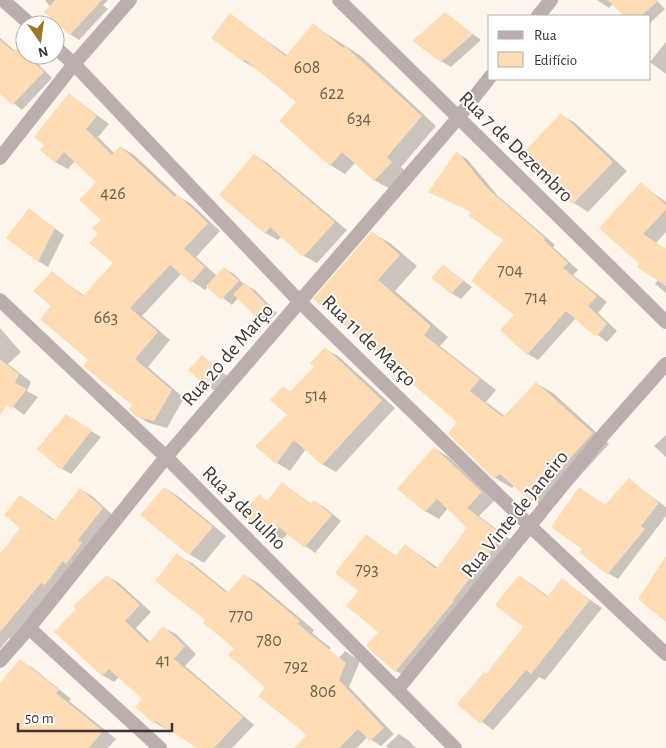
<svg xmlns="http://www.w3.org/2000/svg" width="666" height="748" font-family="'Alegreya Sans',sans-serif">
<rect width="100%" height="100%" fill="#fef6ed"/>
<!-- shadow -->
<path fill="#0003" d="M 45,0 L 108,0 L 103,5 L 108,9 L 79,40 L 70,34 Z
M 597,0 L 656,0 L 665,9 L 650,23 L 650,16 L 625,16 L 613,4 L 609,8 Z
M 445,14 L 481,40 L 451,67 L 441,61 Z
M 230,15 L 287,55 L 313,25 L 361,56 L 436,126 L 401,167 L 406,171 L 390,189 L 374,180 L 355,163 L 345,174 L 330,165 L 298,102 L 258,70 L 243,61 Z
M 0,38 L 15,51 L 18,48 L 25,52 L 25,55 L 29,55 L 52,78 L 22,110 L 0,92 Z
M 666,42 L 666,74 L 650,62 Z
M 69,94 L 109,124 L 98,137 L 115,154 L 121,147 L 134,155 L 178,196 L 190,203 L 220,231 L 196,257 L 217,276 L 224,268 L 234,274 L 245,285 L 255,290 L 277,313 L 267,323 L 257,317 L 238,298 L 232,305 L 208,286 L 205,290 L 181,274 L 142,316 L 170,340 L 148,367 L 184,398 L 167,428 L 149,423 L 136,415 L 133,405 L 89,360 L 53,305 L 52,273 L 85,296 L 115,263 L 100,233 L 102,220 L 97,182 L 75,161 L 68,169 L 55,162 L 46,144 Z
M 561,115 L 575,123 L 627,171 L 588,212 L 574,203 L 522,155 Z
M 457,153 L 467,159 L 498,196 L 555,245 L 553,247 L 578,270 L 573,275 L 607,302 L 598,313 L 617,331 L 607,342 L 576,318 L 538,360 L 528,354 L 515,315 L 505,240 L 472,213 Z
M 254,155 L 267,163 L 347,230 L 317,263 L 304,256 L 282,236 L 278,240 L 265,233 Z
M 641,184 L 666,202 L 666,232 L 656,243 L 666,249 L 666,293 L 655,284 L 658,279 L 640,264 Z
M 29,210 L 64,235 L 48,267 L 38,261 Z
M 372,233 L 390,243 L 417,266 L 395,291 L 448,337 L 440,346 L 496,390 L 486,402 L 506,417 L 536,383 L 553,393 L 609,444 L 549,510 L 532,500 L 515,485 L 512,488 L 495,478 L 459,422 L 315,299 Z
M 443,265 L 472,287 L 461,299 L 451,293 Z
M 0,328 L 21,352 L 8,364 L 31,382 L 27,391 L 38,397 L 24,415 L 0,397 Z
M 325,349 L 338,356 L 395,408 L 336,472 L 322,464 L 306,449 L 290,471 L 277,463 L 289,414 L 283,388 L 291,392 L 315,366 Z
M 202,356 L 231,379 L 218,393 L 209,387 Z
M 66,416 L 101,437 L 71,474 L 62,469 Z
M 666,435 L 666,457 L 654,446 Z
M 434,448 L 447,456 L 495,500 L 479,516 L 515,543 L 409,678 L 396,671 L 360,591 L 366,536 L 396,556 L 405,545 L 438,568 L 469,528 L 448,508 L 439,519 L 425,511 Z
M 629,480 L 666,507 L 666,516 L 618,579 L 606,572 L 606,506 Z
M 282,483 L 311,504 L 314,501 L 324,507 L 341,521 L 315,553 L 288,533 L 281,541 L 272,536 L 259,496 L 268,501 Z
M 165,488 L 179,497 L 226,536 L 204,563 L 189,554 Z
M 80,489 L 92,496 L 114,516 L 12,640 L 9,638 L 0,649 L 0,553 L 2,555 L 22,528 L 21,496 L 56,521 Z
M 177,555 L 192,563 L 229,593 L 244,575 L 258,583 L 314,630 L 312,633 L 331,648 L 284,698 L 206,620 Z
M 107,576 L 119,583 L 151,612 L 136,628 L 150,642 L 164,628 L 176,634 L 196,654 L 185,666 L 254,725 L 232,748 L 199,748 L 167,727 L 166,729 L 154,722 L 137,707 L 143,699 L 119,677 L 114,682 L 102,675 Z
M 520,576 L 549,597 L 562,580 L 602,608 L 545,680 L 539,677 L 493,730 L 458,704 L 487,675 L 525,627 Z
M 345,651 L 360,661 L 349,687 L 394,734 L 381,746 L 367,737 L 357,748 L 296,748 L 309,735 L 286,717 Z
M 20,661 L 33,668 L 71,699 L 69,701 L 116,739 L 108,748 L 0,748 L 0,685 Z
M 399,734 L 408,740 L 416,748 L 388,748 L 386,746 Z"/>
<!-- building -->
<path fill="#ffdcb3" d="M 55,0 L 102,0 L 70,35 L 44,12 Z
M 608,0 L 659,0 L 641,16 L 623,16 Z
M 445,12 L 473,34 L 441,62 L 412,41 Z
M 230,13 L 286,56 L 313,23 L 343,48 L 345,46 L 422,116 L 387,157 L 392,162 L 374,181 L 342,152 L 330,166 L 279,121 L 296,102 L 245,60 L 243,62 L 211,38 Z
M 0,40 L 13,51 L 18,47 L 44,72 L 12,105 L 0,94 Z
M 69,93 L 97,116 L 86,129 L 112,155 L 120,146 L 175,197 L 177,194 L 208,223 L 184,249 L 205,267 L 191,283 L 170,265 L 130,308 L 158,332 L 135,359 L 172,390 L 154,421 L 135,416 L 129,410 L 132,405 L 83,366 L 88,360 L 40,319 L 51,306 L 33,291 L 52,271 L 83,296 L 113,263 L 89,243 L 98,234 L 92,228 L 101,220 L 79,200 L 96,182 L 64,152 L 55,163 L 40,150 L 44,145 L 34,137 Z
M 561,113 L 613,162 L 573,204 L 521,155 Z
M 457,151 L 487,188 L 545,238 L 544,240 L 568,263 L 563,268 L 597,296 L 588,306 L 607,324 L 596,337 L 566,311 L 527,355 L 500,330 L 514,315 L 471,281 L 503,240 L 468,215 L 471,212 L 428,192 Z
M 254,154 L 335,222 L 303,257 L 270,227 L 265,234 L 219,195 Z
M 641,182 L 666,205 L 666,210 L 643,234 L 666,249 L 666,286 L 637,267 L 639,264 L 599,228 Z
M 29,208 L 55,228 L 38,262 L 6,238 Z
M 372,231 L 400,255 L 378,280 L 431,326 L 424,335 L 480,379 L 470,391 L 503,417 L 536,382 L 593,433 L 531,502 L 500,474 L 494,479 L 448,434 L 457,422 L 313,299 Z
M 443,264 L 463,281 L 451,294 L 431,278 Z
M 224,267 L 239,281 L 221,300 L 206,286 Z
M 245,283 L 269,307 L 257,318 L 233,294 Z
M 325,347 L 382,400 L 322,465 L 294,440 L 276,464 L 255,446 L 287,415 L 270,400 L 283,386 L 290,392 L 314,367 L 310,363 Z
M 202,355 L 222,373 L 208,388 L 188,370 Z
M 0,359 L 19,374 L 15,383 L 27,389 L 11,409 L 6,404 L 0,417 Z
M 66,414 L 92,430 L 61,470 L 37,449 Z
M 434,447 L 482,492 L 467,508 L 503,535 L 453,600 L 454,601 L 395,672 L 366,646 L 378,632 L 346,606 L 358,591 L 335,573 L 366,534 L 395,556 L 405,544 L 436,569 L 467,528 L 437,499 L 425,512 L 397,489 Z
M 629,478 L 659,503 L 641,526 L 645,529 L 607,575 L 579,552 L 582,549 L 551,527 L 579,487 L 605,505 Z
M 282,482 L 310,504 L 314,500 L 332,515 L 304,548 L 279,527 L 271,537 L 242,515 L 259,494 L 267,501 Z
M 164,487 L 213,527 L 189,555 L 140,515 Z
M 80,488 L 103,508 L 78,540 L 82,543 L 66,564 L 63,561 L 45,585 L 41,583 L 0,632 L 0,554 L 20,528 L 4,515 L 20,495 L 54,521 Z
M 177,553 L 227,593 L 244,574 L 269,595 L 300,621 L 298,624 L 346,663 L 339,680 L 384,728 L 370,741 L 358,729 L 339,748 L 294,748 L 307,735 L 258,696 L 265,687 L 228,655 L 234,648 L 203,623 L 205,620 L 155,581 Z
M 666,556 L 666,622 L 638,599 Z
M 107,575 L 140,605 L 125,621 L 148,643 L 163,626 L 185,646 L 174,659 L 243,717 L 214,748 L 197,748 L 155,721 L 153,723 L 135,707 L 142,699 L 109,669 L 102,676 L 54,632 L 76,609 L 73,606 Z
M 519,575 L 547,597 L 562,578 L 590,600 L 531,674 L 526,670 L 480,724 L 457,704 L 484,672 L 486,674 L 523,627 L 495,605 Z
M 20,659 L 59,690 L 56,693 L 103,731 L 89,748 L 0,748 L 0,683 Z"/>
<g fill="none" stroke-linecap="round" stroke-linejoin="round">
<!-- minor -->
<path stroke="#bdaeae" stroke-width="14" d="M 3,0 L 31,25
M 339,0 L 666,322
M 538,16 L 551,0
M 55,47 L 74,64 L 300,302 L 531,527 L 666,654
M 0,158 L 74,64 L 130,0
M 0,300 L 166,457 L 455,748
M 29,628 L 160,748
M 0,661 L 29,628 L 166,457 L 458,118 L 490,77
M 397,690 L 604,434 L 666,364"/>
</g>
<g text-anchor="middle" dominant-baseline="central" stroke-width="4" stroke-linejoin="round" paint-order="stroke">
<!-- number labels -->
<g font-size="18" fill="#6e604e">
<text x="307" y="68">608</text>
<text x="332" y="94">622</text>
<text x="359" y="119">634</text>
<text x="113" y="194">426</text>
<text x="510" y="271">704</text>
<text x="536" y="298">714</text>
<text x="106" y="318">663</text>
<text x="316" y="396">514</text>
<text x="367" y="570">793</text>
<text x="241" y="616">770</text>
<text x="269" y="641">780</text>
<text x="163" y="661">41</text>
<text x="296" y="667">792</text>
<text x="323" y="692">806</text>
</g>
<!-- street labels -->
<g font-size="20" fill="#3e362d" stroke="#fff">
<text transform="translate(516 147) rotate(44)">Rua 7 de Dezembro</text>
<text transform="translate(369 341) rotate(44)">Rua 11 de Março</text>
<text transform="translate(228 355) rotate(-49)">Rua 20 de Março</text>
<text transform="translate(244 508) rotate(45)">Rua 3 de Julho</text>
<text transform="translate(515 514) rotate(-51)">Rua Vinte de Janeiro</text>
</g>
</g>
<!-- legend -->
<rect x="488" y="15" width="162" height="65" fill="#ffffff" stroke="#b2afab"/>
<rect x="498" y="31" width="25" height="8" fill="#bdaeae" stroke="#b2afab"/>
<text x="534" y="40" font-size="15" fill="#3e362d">Rua</text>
<rect x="498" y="52" width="25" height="15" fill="#ffdcb3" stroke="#b2afab"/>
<text x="534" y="65" font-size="15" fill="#3e362d">Edifício</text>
<!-- north arrow -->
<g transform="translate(40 40) rotate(166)"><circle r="24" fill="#ffffff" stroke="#b2afab"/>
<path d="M0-4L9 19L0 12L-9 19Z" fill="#987b24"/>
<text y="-8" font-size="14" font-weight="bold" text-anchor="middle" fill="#3e362d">N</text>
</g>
<!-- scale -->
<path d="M18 723v8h154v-8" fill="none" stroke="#3e362d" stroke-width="2.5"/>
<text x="25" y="723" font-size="15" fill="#3e362d" stroke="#ffffff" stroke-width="4" paint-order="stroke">50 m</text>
</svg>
